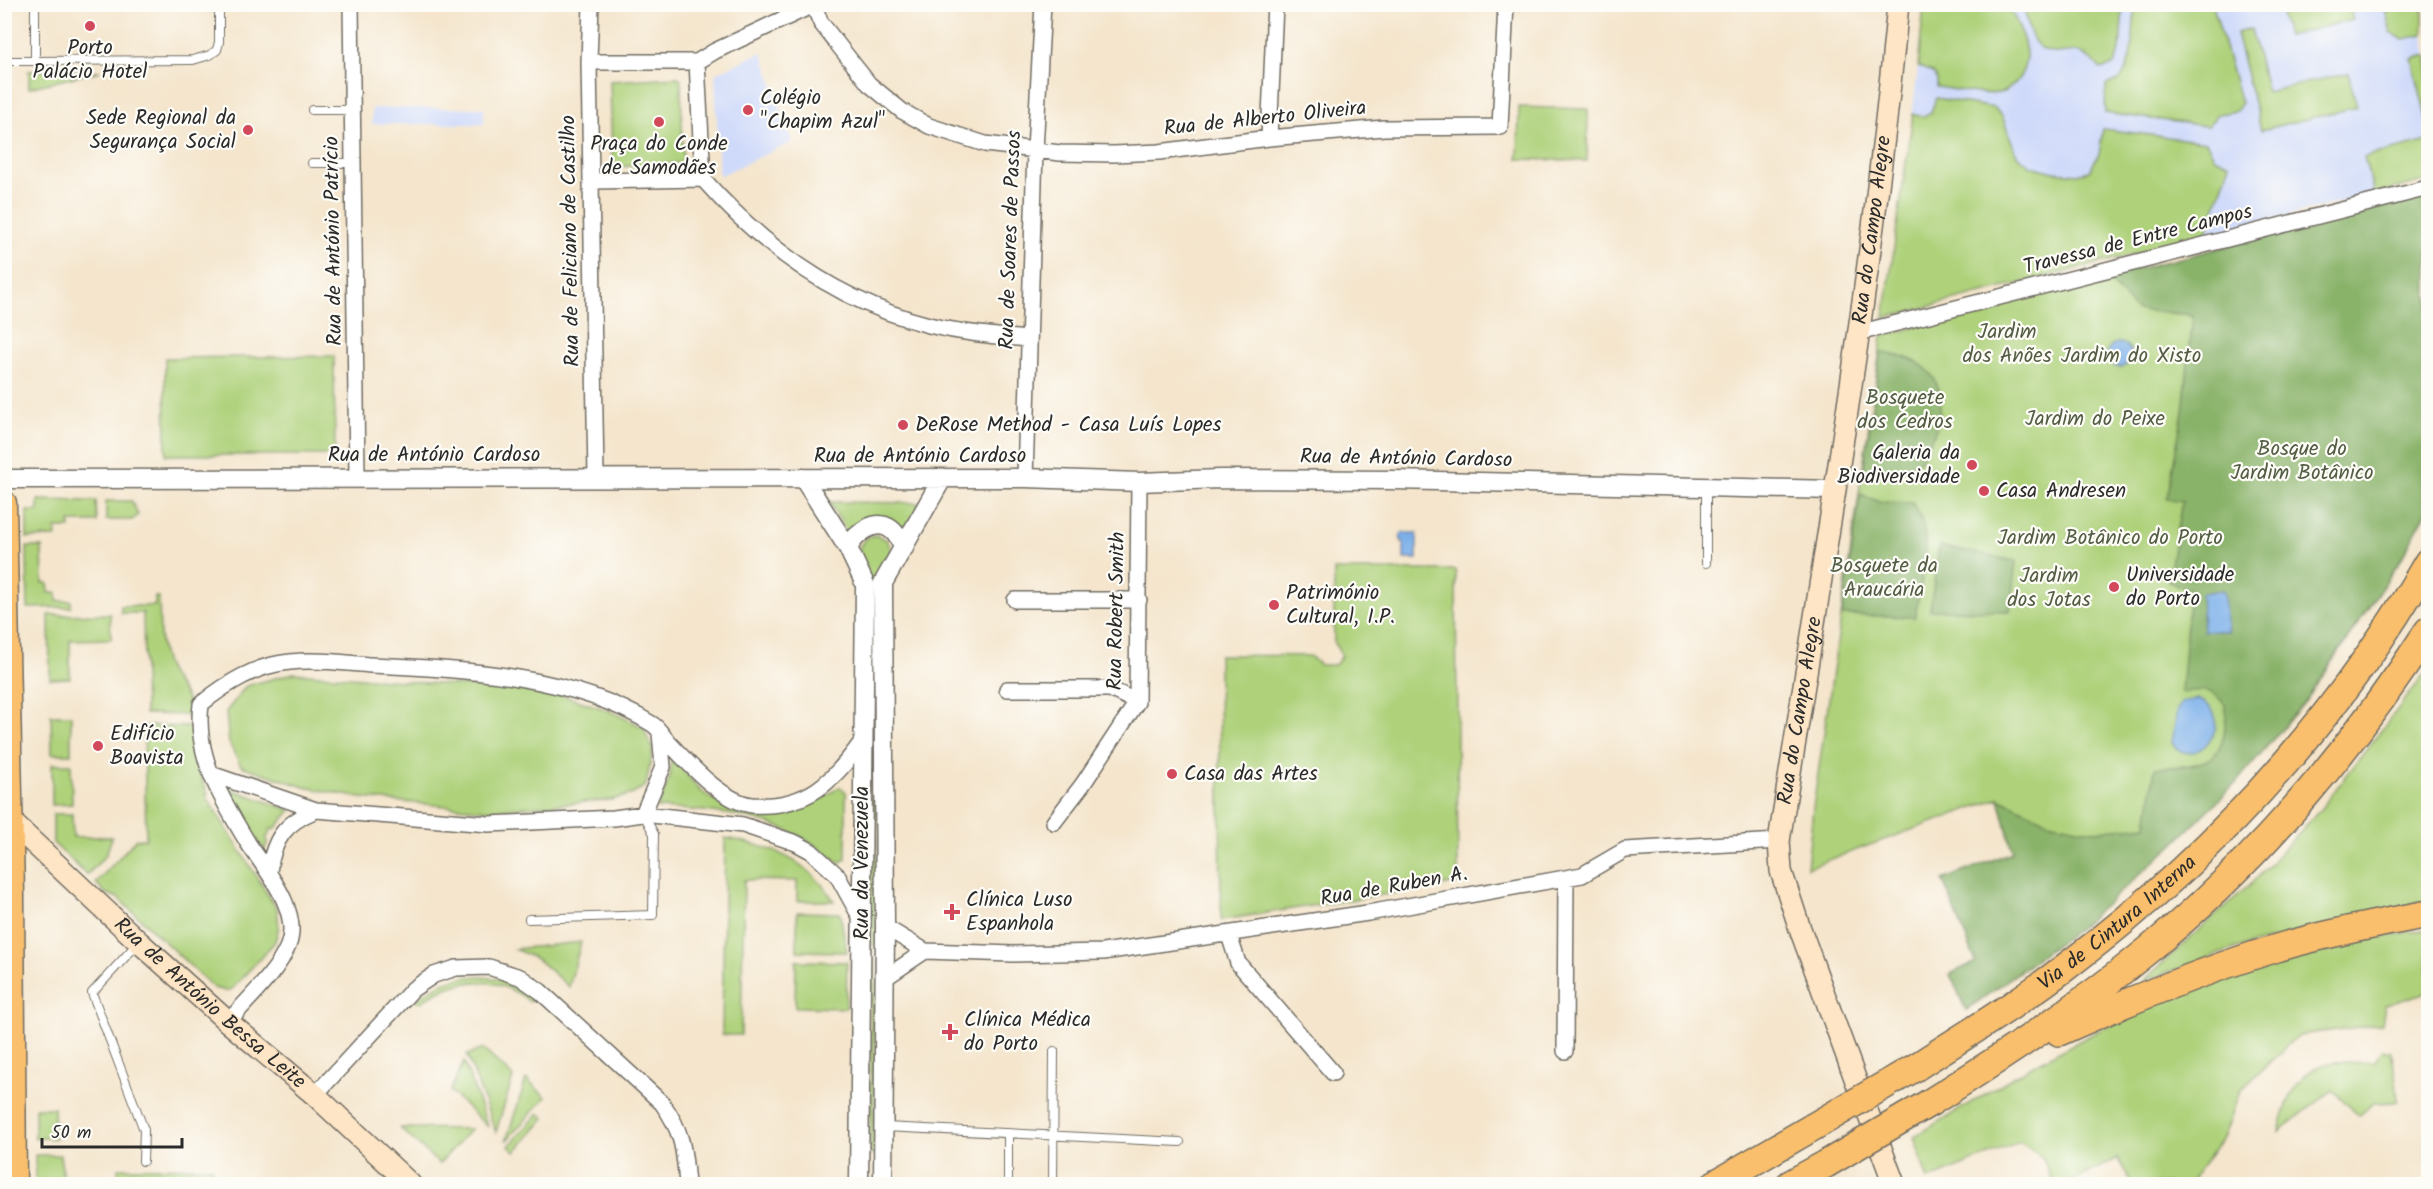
<svg xmlns="http://www.w3.org/2000/svg" width="2433" height="1189" font-family="Kalam,sans-serif">
<rect width="100%" height="100%" fill="#fdfcf7"/>
<filter id="ink" filterUnits="userSpaceOnUse"><feTurbulence type="fractalNoise" baseFrequency=".0167" numOctaves="2"/><feDisplacementMap in="SourceGraphic" scale="12" xChannelSelector="R" yChannelSelector="G"/><feConvolveMatrix kernelMatrix="1 2 1 2 8 2 1 2 1" color-interpolation-filters="sRGB"/></filter>
<filter id="wash" filterUnits="userSpaceOnUse"><feTurbulence type="fractalNoise" baseFrequency=".008" numOctaves="4" result="noise"/><feDisplacementMap in="SourceGraphic" scale="24" xChannelSelector="R" yChannelSelector="G"/><feGaussianBlur stdDeviation="1.35" result="paint"/><feColorMatrix in="noise" values="0 0 0 0 0 0 0 0 0 0 0 0 0 0 0 0 0 1.4 0 .05"/><feComposite in="paint" operator="in"/></filter>
<g filter="url(#wash)">
<rect width="100%" height="100%" fill="#f4e5cc"/>
<!-- built -->
<path fill="#cfdafa" d="M 1925,5 L 2423,5 L 2423,35 L 2428,60 L 2428,180 L 1884,318 L 1911,127 Z
M 762,52 L 792,142 L 719,176 L 715,74 Z
M 372,108 L 484,108 L 484,124 L 372,124 Z"/>
<!-- green -->
<path fill="#aed17a" stroke="#6c7e52" stroke-width="1.5" d="M 1924,5 C 1937,7 1949,9 1961,9 C 1972,9 1994,4 2003,5 C 2014,7 2027,46 2026,57 C 2025,71 2018,84 2005,91 C 1991,98 1954,89 1937,87 C 1939,73 1930,70 1918,67 Z
M 2025,5 L 2123,5 L 2120,50 L 2114,65 L 2101,69 C 2094,62 2088,55 2078,52 C 2070,50 2062,53 2054,53 C 2031,51 2026,23 2025,5 Z
M 2136,5 L 2213,5 L 2241,103 L 2237,111 L 2219,114 L 2207,126 L 2105,113 L 2106,84 L 2119,81 C 2136,59 2131,31 2136,5 Z
M 2279,5 L 2349,5 L 2353,20 L 2287,36 Z
M 2384,5 L 2423,5 L 2423,35 L 2403,39 L 2391,33 Z
M 2251,29 L 2267,92 L 2348,73 L 2357,107 L 2261,130 L 2236,33 Z
M 2427,55 L 2428,60 L 2428,125 L 2412,59 Z
M 29,71 L 100,71 L 29,88 Z
M 677,77 L 680,78 L 681,83 L 683,160 L 681,163 L 616,167 L 612,161 L 610,81 Z
M 1936,98 L 1994,108 L 2002,116 L 2017,155 L 2031,166 L 2054,172 L 2078,174 L 2089,171 L 2099,154 L 2103,129 L 2206,142 L 2214,157 L 2230,164 L 2206,236 L 1884,318 L 1913,114 L 1924,116 L 1931,112 Z
M 1519,107 L 1588,109 L 1587,161 L 1518,159 Z
M 2428,141 L 2428,180 L 2374,194 L 2364,157 Z
M 2428,196 L 2428,509 L 2401,559 L 2307,699 L 2234,785 L 2172,846 L 2079,928 L 1966,1010 L 1950,974 L 1976,962 L 1943,880 L 2013,852 L 1999,798 L 1807,868 L 1813,808 L 1882,336 L 2105,277 Z
M 334,356 L 335,450 L 329,455 L 166,455 L 165,358 Z
M 38,500 L 96,501 L 97,522 L 70,522 L 70,528 L 56,528 L 56,537 L 27,538 L 27,511 L 38,511 Z
M 106,501 L 132,501 L 138,515 L 132,520 L 106,520 Z
M 829,502 L 921,503 L 905,531 C 873,516 876,512 846,531 Z
M 876,535 L 887,540 L 892,551 L 878,595 L 876,945 L 871,945 L 873,596 L 859,550 C 861,541 867,536 876,535 Z
M 27,547 L 42,547 L 43,583 L 48,583 L 49,593 L 57,593 L 57,601 L 71,601 L 71,607 L 28,608 Z
M 1334,570 L 1456,570 L 1458,883 L 1221,920 L 1219,655 L 1310,656 L 1320,665 L 1335,665 L 1342,656 L 1334,643 Z
M 155,597 L 159,597 C 160,620 158,644 167,666 C 173,683 191,697 193,715 L 145,714 L 143,613 L 121,613 L 121,606 L 155,606 Z
M 110,614 L 111,639 L 70,640 L 70,678 L 50,679 L 49,615 Z
M 2428,670 L 2428,901 L 2236,948 L 2143,981 L 2258,877 L 2319,811 Z
M 294,673 L 552,692 L 608,710 L 643,727 L 653,750 L 646,785 L 633,794 L 611,800 L 488,810 L 361,798 L 304,787 L 241,766 L 229,743 L 226,712 L 246,686 Z
M 51,715 L 71,715 L 71,754 L 52,754 Z
M 144,726 L 192,727 L 195,763 L 208,794 L 206,796 L 277,909 L 279,926 L 275,942 L 232,989 L 226,991 L 214,988 L 118,898 L 105,893 L 96,883 L 136,839 L 146,839 Z
M 671,756 C 680,763 690,781 701,791 C 743,825 799,818 839,787 L 846,792 L 846,859 L 838,863 C 786,816 723,811 657,808 L 670,777 Z
M 52,764 L 71,764 L 72,804 L 52,805 Z
M 230,789 L 291,810 L 274,830 L 271,829 L 266,840 L 268,841 L 265,849 L 262,848 L 227,792 Z
M 53,814 L 72,814 L 73,837 L 112,837 L 106,855 L 87,875 L 53,843 Z
M 725,838 C 771,846 809,860 834,901 L 797,901 L 797,881 L 744,880 L 741,1035 L 722,1035 Z
M 797,912 L 840,913 L 847,952 L 797,951 Z
M 2428,929 L 2428,992 L 2385,1005 L 2382,1024 L 2298,1035 L 2240,1091 L 2225,1134 L 2189,1184 L 2133,1184 L 2117,1158 L 2068,1184 L 2054,1184 L 2043,1158 L 2020,1142 L 1928,1180 L 1914,1137 L 2028,1068 L 2134,1012 L 2242,971 L 2342,943 Z
M 581,942 L 569,987 L 537,959 L 514,949 Z
M 871,960 L 875,960 L 874,1154 L 872,1155 L 870,1154 Z
M 796,961 L 847,962 L 846,1008 L 795,1007 Z
M 478,976 L 504,980 L 534,997 L 530,1002 C 497,973 453,978 420,1003 L 416,1000 C 435,984 453,977 478,976 Z
M 483,1049 L 513,1077 L 496,1132 L 467,1055 Z
M 2381,1050 L 2391,1052 L 2395,1070 L 2398,1102 L 2373,1103 L 2359,1116 L 2333,1090 L 2279,1131 C 2287,1099 2299,1065 2337,1062 C 2350,1062 2362,1063 2375,1062 Z
M 464,1062 L 488,1127 L 450,1091 Z
M 526,1079 L 546,1097 L 506,1141 Z
M 35,1108 L 54,1108 L 55,1138 L 35,1138 Z
M 539,1113 L 545,1118 L 515,1152 L 509,1146 Z
M 400,1128 L 471,1129 L 439,1164 Z
M 35,1155 L 60,1155 L 64,1184 L 36,1184 Z
M 212,1167 L 213,1184 L 118,1184 L 118,1168 Z"/>
<!-- forest -->
<path fill="#8ab36a" stroke="#5a6f4a" stroke-width="1.5" d="M 2428,196 L 2428,509 L 2401,559 L 2307,699 L 2234,785 L 2172,846 L 2079,928 L 1966,1010 L 1950,974 L 1976,962 L 1943,880 L 2013,852 L 1999,798 L 2048,822 L 2093,831 L 2147,826 L 2155,768 C 2208,765 2227,765 2226,705 C 2210,688 2204,689 2181,692 L 2190,589 L 2168,582 L 2182,501 L 2167,499 L 2183,412 L 2193,315 L 2136,310 L 2105,277 Z
M 1880,353 C 1912,355 1941,368 1940,405 C 1940,411 1940,418 1938,423 C 1934,437 1926,449 1920,462 C 1903,467 1881,476 1863,471 Z
M 1860,494 L 1880,502 L 1912,503 C 1937,534 1920,582 1915,617 L 1842,615 Z
M 1939,546 L 2016,561 L 2010,611 L 1930,610 Z"/>
<!-- water -->
<path fill="#7db0ea" stroke="#546e8a" stroke-width="1.5" d="M2107 355a12 12 0 1 1 24 0a12 12 0 1 1-24 0Z
M 1402,533 L 1417,533 L 1417,559 L 1404,559 L 1404,546 L 1400,537 Z
M 2223,590 L 2228,631 L 2203,631 L 2201,593 Z
M 2196,699 C 2243,715 2195,776 2172,743 L 2177,710 L 2182,702 Z"/>
</g>
<g filter="url(#ink)">
<g fill="none" stroke-linecap="round" stroke-linejoin="round">
<defs>
<path id="service" d="M 4,61 L 35,61 L 35,4
M 35,61 L 193,60 L 210,55 L 217,50 L 219,42 L 219,4
M 312,110 L 353,110
M 312,163 L 354,163
M 1706,488 L 1706,563
M 529,919 L 653,915 L 654,834 L 644,815
M 137,944 L 92,993 L 144,1130 L 143,1161
M 885,1127 L 1180,1142
M 1008,1184 L 1008,1133
M 1053,1184 L 1054,1051"/>
<path id="minor" d="M 351,4 L 357,477
M 591,4 L 589,62 L 596,477
M 813,4 L 821,23 L 869,84 L 902,111 L 929,126 L 985,144 L 1060,153 L 1114,154 L 1159,152 L 1269,138 L 1384,128 L 1500,127 L 1506,4
M 589,62 L 697,62 L 703,179
M 697,62 L 715,51 L 813,5
M 1269,138 L 1275,4
M 703,179 C 764,248 838,302 929,325 C 961,333 995,336 1028,339
M 593,181 L 703,179
M 1858,333 L 2428,188
M 1025,478 L 1035,150 L 1043,4
M 1015,600 L 1139,600
M 1007,689 L 1110,689 L 1137,702
M 863,740 C 834,781 807,809 752,805 C 723,802 690,765 670,744 C 664,738 659,728 652,724 C 574,675 462,669 371,665 C 345,663 316,659 290,662 C 256,665 227,683 201,704 C 198,729 202,750 211,774 L 316,810 L 489,824 L 614,818 L 643,814 L 743,825 L 796,843 L 811,851 L 837,875 L 863,922
M 211,774 C 221,798 234,820 248,843 C 265,869 302,911 288,946 C 277,973 247,1000 228,1022
M 643,814 L 663,767 L 660,733
M 1054,822 L 1083,784 L 1137,702 L 1139,482
M 269,871 C 274,838 285,823 316,810
M 1229,935 L 1238,963 L 1333,1073
M 925,951 L 1013,954 L 1103,952 L 1368,913 L 1582,875 L 1625,850 L 1779,841
M 885,978 L 925,951 L 885,927
M 1565,1051 L 1566,878
M 315,1095 L 413,989 L 434,975 L 456,968 L 489,967 L 520,977 L 540,991 L 662,1103 C 683,1132 684,1150 687,1184"/>
<path id="tertiary" d="M 803,478 L 848,548 L 865,584 L 859,1184
M 4,479 L 1025,478 L 1139,482 L 1220,479 L 1394,480 L 1835,490
M 848,548 C 856,533 878,515 894,532 C 898,536 901,543 904,548
M 883,1184 L 885,927 L 883,583 L 942,479"/>
<g id="secondary">
<path id="s1" d="M 4,815 L 139,942 L 228,1022 L 315,1095 L 410,1184"/>
<path id="s2" d="M 1894,1184 L 1799,926 L 1781,871 L 1779,841 C 1823,563 1872,285 1898,4"/>
</g>
<path id="primary" d="M 4,503 L 12,893 L 14,1184"/>
<g id="motorway">
<path d="M 2059,1032 C 2130,1000 2202,971 2277,948 C 2327,933 2377,924 2428,914"/>
<path id="s3" d="M 1916,1067 C 1967,1034 2019,1003 2067,966 C 2213,856 2337,720 2428,562"/>
<path d="M 1931,1102 C 2005,1055 2079,1007 2147,951 C 2257,861 2351,750 2428,631"/>
<path d="M 1715,1184 L 1813,1127"/>
<path d="M 1790,1184 L 1826,1164"/>
</g>
</defs>
<!-- service casing -->
<use href="#service" stroke="#716c63" stroke-width="10"/>
<!-- minor casing -->
<use href="#minor" stroke="#716c63" stroke-width="18"/>
<!-- tertiary casing -->
<use href="#tertiary" stroke="#716c63" stroke-width="21"/>
<!-- secondary casing -->
<use href="#secondary" stroke="#716c63" stroke-width="24"/>
<!-- primary casing -->
<use href="#primary" stroke="#716c63" stroke-width="27"/>
<!-- motorway casing -->
<use href="#motorway" stroke="#716c63" stroke-width="30"/>
<!-- service -->
<use href="#service" stroke="#fff" stroke-width="8"/>
<!-- minor -->
<use href="#minor" stroke="#fff" stroke-width="15"/>
<!-- tertiary -->
<use href="#tertiary" stroke="#fff" stroke-width="18"/>
<!-- secondary -->
<use href="#secondary" stroke="#fde5c5" stroke-width="21"/>
<!-- primary -->
<use href="#primary" stroke="#f9bf6d" stroke-width="24"/>
<!-- motorway -->
<use href="#motorway" stroke="#f9bf6d" stroke-width="27"/>
<defs>
<path id="motorway-bridge" d="M 1813,1127 L 1916,1067
M 1826,1164 L 1931,1102"/>
</defs>
<!-- motorway-bridge casing -->
<use href="#motorway-bridge" stroke="#716c63" stroke-width="30" stroke-linecap="butt"/>
<!-- motorway-bridge -->
<use href="#motorway-bridge" stroke="#f9bf6d" stroke-width="27"/>
</g>
</g>
<!-- markers -->
<g fill="#d1495b" stroke="#fdfcf7" stroke-width="2">
<circle cx="90" cy="26" r="6"/>
<circle cx="748" cy="110" r="6"/>
<circle cx="659" cy="122" r="6"/>
<circle cx="248" cy="130" r="6"/>
<circle cx="903" cy="425" r="6"/>
<circle cx="1972" cy="465" r="6"/>
<circle cx="1984" cy="491" r="6"/>
<circle cx="2114" cy="587" r="6"/>
<circle cx="1274" cy="605" r="6"/>
<circle cx="98" cy="746" r="6"/>
<circle cx="1172" cy="774" r="6"/>
<path d="M949 903h6v6h6v6h-6v6h-6v-6h-6v-6h6z"/>
<path d="M947 1023h6v6h6v6h-6v6h-6v-6h-6v-6h6z"/>
</g>
<g text-anchor="middle" dominant-baseline="central" stroke-width="4.5" stroke-linejoin="round" paint-order="stroke">
<!-- poi labels -->
<g font-size="21" fill="#2b2b2b" stroke="#fdfcf7" text-anchor="start">
<text x="90" y="48" text-anchor="middle">Porto<tspan x="90" dy="24">Palácio Hotel</tspan></text>
<text x="760" y="98">Colégio<tspan x="760" dy="24">"Chapim Azul"</tspan></text>
<text x="236" y="118" text-anchor="end">Sede Regional da<tspan x="236" dy="24">Segurança Social</tspan></text>
<text x="659" y="144" text-anchor="middle">Praça do Conde<tspan x="659" dy="24">de Samodães</tspan></text>
<text x="915" y="425">DeRose Method - Casa Luís Lopes</text>
<text x="1960" y="453" text-anchor="end">Galeria da<tspan x="1960" dy="24">Biodiversidade</tspan></text>
<text x="1996" y="491">Casa Andresen</text>
<text x="2126" y="575">Universidade<tspan x="2126" dy="24">do Porto</tspan></text>
<text x="1286" y="593">Património<tspan x="1286" dy="24">Cultural, I.P.</tspan></text>
<text x="110" y="734">Edifício<tspan x="110" dy="24">Boavista</tspan></text>
<text x="1184" y="774">Casa das Artes</text>
<text x="966" y="900">Clínica Luso<tspan x="966" dy="24">Espanhola</tspan></text>
<text x="964" y="1020">Clínica Médica<tspan x="964" dy="24">do Porto</tspan></text>
</g>
<!-- street labels -->
<g font-size="21" fill="#2b2b2b" stroke="#fdfcf7">
<text transform="translate(1265 119) rotate(-6)">Rua de Alberto Oliveira</text>
<text stroke="none"><textPath href="#s2" startOffset="981">Rua do Campo Alegre</textPath></text>
<text transform="translate(1011 240) rotate(-88)">Rua de Soares de Passos</text>
<text transform="translate(2138 240) rotate(-14)">Travessa de Entre Campos</text>
<text transform="translate(334 241) rotate(-91)">Rua de António Patrício</text>
<text transform="translate(571 241) rotate(-91)">Rua de Feliciano de Castilho</text>
<text x="434" y="455">Rua de António Cardoso</text>
<text x="920" y="456">Rua de António Cardoso</text>
<text transform="translate(1406 459) rotate(1)">Rua de António Cardoso</text>
<text transform="translate(1117 611) rotate(-89)">Rua Robert Smith</text>
<text stroke="none"><textPath href="#s2" startOffset="495">Rua do Campo Alegre</textPath></text>
<text transform="translate(862 863) rotate(-90)">Rua da Venezuela</text>
<text transform="translate(1394 887) rotate(-10)">Rua de Ruben A.</text>
<text stroke="none"><textPath href="#s3" startOffset="248">Via de Cintura Interna</textPath></text>
<text stroke="none"><textPath href="#s1" startOffset="279">Rua de António Bessa Leite</textPath></text>
</g>
<!-- park labels -->
<g font-size="21" fill="#525d43" stroke="#fdfcf7">
<text x="2007" y="332">Jardim<tspan x="2007" dy="24">dos Anões</tspan></text>
<text x="2131" y="356">Jardim do Xisto</text>
<text x="1905" y="398">Bosquete<tspan x="1905" dy="24">dos Cedros</tspan></text>
<text x="2095" y="419">Jardim do Peixe</text>
<text x="2302" y="449">Bosque do<tspan x="2302" dy="24">Jardim Botânico</tspan></text>
<text x="2110" y="538">Jardim Botânico do Porto</text>
<text x="1884" y="566">Bosquete da<tspan x="1884" dy="24">Araucária</tspan></text>
<text x="2049" y="576">Jardim<tspan x="2049" dy="24">dos Jotas</tspan></text>
</g>
</g>
<!-- margin -->
<rect width="2433" height="1189" fill="none" stroke="#fdfcf7" stroke-width="24"/>
<!-- scale -->
<path d="M42 1138v9h140v-9" fill="none" stroke="#2b2b2b" stroke-width="3"/>
<text x="51" y="1138" font-size="18" fill="#2b2b2b" stroke="#fdfcf7" stroke-width="4.5" paint-order="stroke">50 m</text>
</svg>
